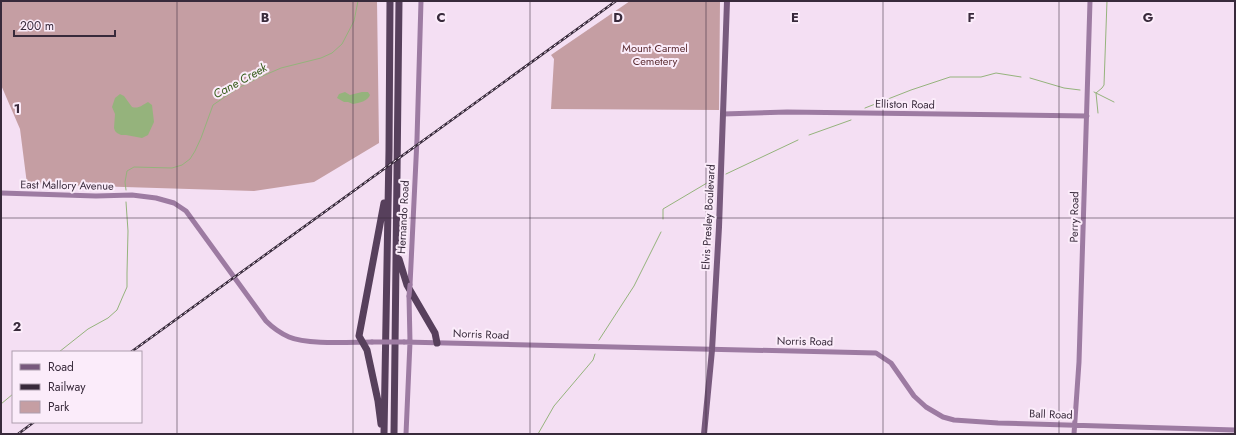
<svg xmlns="http://www.w3.org/2000/svg" width="1236" height="435" font-family="Jost,sans-serif">
<rect width="100%" height="100%" fill="#f4dff3"/>
<!-- green -->
<path fill="#c59ea3" d="M 1,1 L 377,1 L 379,143 L 314,182 L 254,191 L 27,184 L 20,129 L 1,85 Z
M 630,1 L 720,1 L 719,110 L 551,109 L 554,59 L 551,55 Z"/>
<!-- water -->
<path fill="#95b37c" d="M 345,92 L 350,95 L 362,92 L 368,92 L 370,95 C 368,101 359,103 353,104 L 348,102 L 344,102 L 337,98 L 339,94 Z
M 120,94 L 124,96 L 132,107 C 139,109 142,105 148,102 L 152,105 L 154,122 L 148,135 L 142,138 L 126,135 L 121,135 L 117,133 L 115,131 L 114,128 L 115,114 L 112,107 L 115,98 Z"/>
<g fill="none" stroke-linecap="round" stroke-linejoin="round">
<!-- stream -->
<path stroke="#95b37c" stroke-width="1" d="M 1030,78 L 1064,88 L 1080,90
M 1094,92 L 1114,102
M 865,108 L 911,90 L 950,77 L 981,77 L 996,73 L 1021,77
M 1098,113 L 1096,93 L 1102,88 L 1104,85 L 1107,1
M 809,135 L 851,120
M 726,174 L 798,140
M 126,190 L 125,182 L 127,171 L 134,167 L 172,168 L 182,165 L 190,159 L 195,151 L 201,138 L 213,105 L 238,88 L 258,78 L 281,68 L 321,58 L 332,53 L 342,44 L 354,21 L 358,1
M 663,219 L 663,209 L 712,180
M 599,340 L 634,286 L 661,232
M 59,352 L 88,329 L 108,318 L 117,310 L 123,296 L 127,287 L 127,273 L 128,231 L 126,202
M 1,404 L 13,394
M 538,434 L 554,406 L 593,360 L 595,354"/>
<!-- secondary -->
<path stroke="#9d7ba2" stroke-width="5" d="M 723,114 L 787,112 L 1087,116
M 1,193 L 96,196 L 132,195 L 156,198 L 174,203 L 186,211 L 266,321 C 273,328 280,333 289,337 C 307,345 351,342 372,342
M 410,285 L 417,139 L 421,1
M 404,342 L 876,353 L 891,363 L 914,396 L 926,407 L 943,417 L 954,420 L 998,423 L 1235,430
M 406,434 L 410,342 L 409,296
M 1074,434 L 1079,362 L 1090,1"/>
<!-- primary -->
<path stroke="#785a7d" stroke-width="6" d="M 704,434 L 712,350 L 719,227 L 727,1"/>
<!-- highway -->
<path stroke="#57405c" stroke-width="7" d="M 399,259 L 407,285 L 435,333 L 437,343
M 381,424 L 378,401 L 367,350 L 359,336 L 384,203
M 384,434 L 389,151 L 390,1
M 394,434 L 399,1"/>
<defs>
<path id="rail" d="M 131,352 L 616,1
M 18,434 L 34,422"/>
</defs>
<!-- rail casing -->
<use href="#rail" stroke="#382a3b" stroke-width="2.5"/>
<!-- rail -->
<use href="#rail" stroke="#fbecfa" stroke-width="1" stroke-dasharray="3" stroke-linecap="butt"/>
<!-- secondary-bridge -->
<path stroke="#9d7ba2" stroke-width="5" d="M 409,296 L 410,285
M 372,342 L 404,342"/>
</g>
<!-- grid -->
<path fill="none" stroke="#382a3b" stroke-width="1" stroke-opacity="0.55" d="M 177,1 L 177,434M 353,1 L 353,434M 530,1 L 530,434M 706,1 L 706,434M 883,1 L 883,434M 1059,1 L 1059,434M 1,218 L 1235,218"/>
<g text-anchor="middle" dominant-baseline="central" stroke-width="4" stroke-linejoin="round" paint-order="stroke">
<!-- park labels -->
<g font-size="11" fill="#5b2c31" stroke="#fbecfa">
<text x="655" y="48">Mount Carmel<tspan x="655" dy="13">Cemetery</tspan></text>
</g>
<!-- street labels -->
<g font-size="11" fill="#382a3b" stroke="#fbecfa">
<text transform="translate(905 104) rotate(1)">Elliston Road</text>
<text transform="translate(67 185) rotate(1)">East Mallory Avenue</text>
<text transform="translate(403 217) rotate(-87)">Hernando Road</text>
<text transform="translate(708 217) rotate(-87)">Elvis Presley Boulevard</text>
<text transform="translate(1074 217) rotate(-89)">Perry Road</text>
<text transform="translate(481 334) rotate(2)">Norris Road</text>
<text transform="translate(805 341) rotate(1)">Norris Road</text>
<text transform="translate(1051 414) rotate(2)">Ball Road</text>
</g>
<!-- water labels -->
<g font-size="12" font-style="italic" fill="#385f1c" stroke="#fbecfa">
<text transform="translate(240 81) rotate(-29)">Cane Creek</text>
</g>
</g>
<g font-size="13" text-anchor="middle" font-weight="bold" fill="#382a3b" stroke="#fbecfa" stroke-width="4" stroke-linejoin="round" paint-order="stroke">
<text x="265" y="22">B</text>
<text x="441" y="22">C</text>
<text x="618" y="22">D</text>
<text x="795" y="22">E</text>
<text x="971" y="22">F</text>
<text x="1148" y="22">G</text>
<text x="17" y="113">1</text>
<text x="17" y="331">2</text>
</g>
<!-- border -->
<rect width="1236" height="435" fill="none" stroke="#382a3b" stroke-width="4"/>
<!-- legend -->
<rect x="12" y="351" width="130" height="72" fill="#fbecfa" stroke="#ad9eae"/>
<rect x="20" y="364" width="20" height="6" fill="#785a7d" stroke="#ad9eae"/>
<text x="48" y="371" font-size="12" fill="#382a3b">Road</text>
<rect x="20" y="384" width="20" height="6" fill="#382a3b" stroke="#ad9eae"/>
<text x="48" y="391" font-size="12" fill="#382a3b">Railway</text>
<rect x="20" y="401" width="20" height="12" fill="#c59ea3" stroke="#ad9eae"/>
<text x="48" y="411" font-size="12" fill="#382a3b">Park</text>
<!-- scale -->
<path d="M14 30v6h101v-6" fill="none" stroke="#382a3b" stroke-width="2"/>
<text x="20" y="30" font-size="12" fill="#382a3b" stroke="#fbecfa" stroke-width="3" paint-order="stroke">200 m</text>
</svg>
